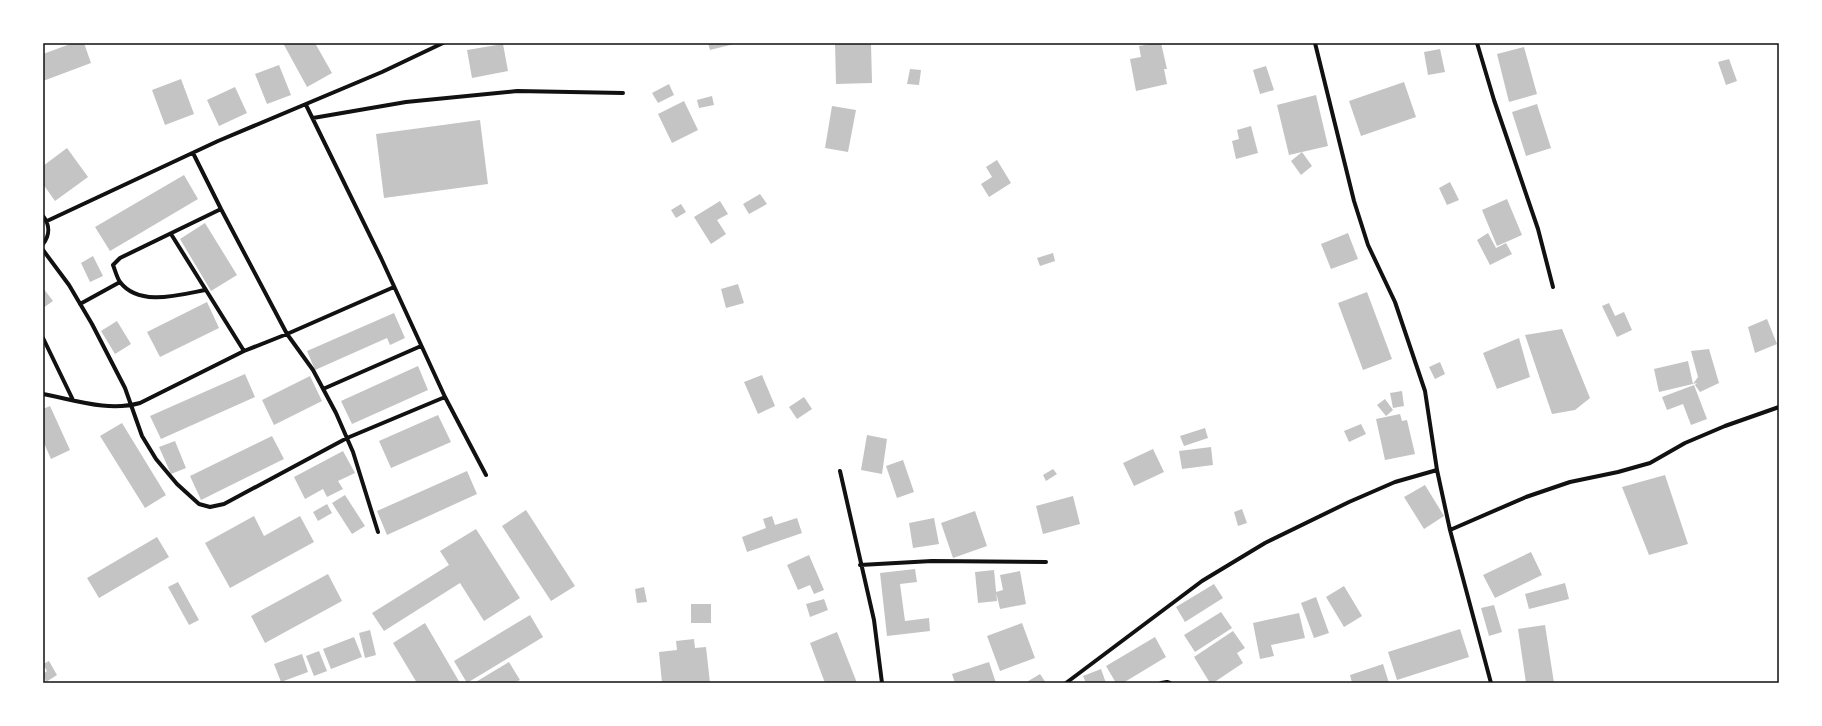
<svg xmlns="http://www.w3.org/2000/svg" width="1822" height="726" font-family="'Sofia Sans Condensed',sans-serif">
<rect width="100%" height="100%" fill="#fff"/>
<!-- building -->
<path fill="#c4c4c4" d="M 73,43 L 84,43 L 91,63 L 43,81 L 43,54 Z
M 283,43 L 315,43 L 332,73 L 307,87 Z
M 708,43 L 734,43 L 734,44 L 710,50 Z
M 835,43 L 871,43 L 872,83 L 836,84 Z
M 1156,43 L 1161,43 L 1167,69 L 1164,69 L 1167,84 L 1136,91 L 1130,59 L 1141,57 L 1139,46 Z
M 503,44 L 508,71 L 472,78 L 467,50 Z
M 1524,47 L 1537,94 L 1509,102 L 1497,54 Z
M 1440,49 L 1445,72 L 1428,75 L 1424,52 Z
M 1729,59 L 1737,81 L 1726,85 L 1718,62 Z
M 279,65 L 291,95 L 267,104 L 255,74 Z
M 1266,66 L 1274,90 L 1260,94 L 1253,70 Z
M 910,69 L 921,70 L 919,85 L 907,84 Z
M 181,79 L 194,114 L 165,125 L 152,90 Z
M 1404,82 L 1416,117 L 1361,136 L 1349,101 Z
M 669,84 L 674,95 L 658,103 L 652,93 Z
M 235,87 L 247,113 L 219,126 L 207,100 Z
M 1316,95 L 1328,146 L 1289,155 L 1277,105 Z
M 712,96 L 714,105 L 699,108 L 697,100 Z
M 684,101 L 698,130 L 672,143 L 658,114 Z
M 1537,104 L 1551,148 L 1526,156 L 1512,112 Z
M 832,106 L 856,110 L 848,152 L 825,148 Z
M 480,120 L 488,184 L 384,198 L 376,134 Z
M 1251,126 L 1258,153 L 1236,159 L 1232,141 L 1239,139 L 1237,130 Z
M 67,148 L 88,177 L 55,201 L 43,184 L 43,166 Z
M 1302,152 L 1312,166 L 1301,175 L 1291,161 Z
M 997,160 L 1011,183 L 989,197 L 981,184 L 992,177 L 986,167 Z
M 184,175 L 198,199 L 110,251 L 95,227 Z
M 1450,182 L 1459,200 L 1447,205 L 1439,188 Z
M 760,194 L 767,204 L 749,214 L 743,204 Z
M 1507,199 L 1522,235 L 1497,246 L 1482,210 Z
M 720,201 L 728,214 L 717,220 L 726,234 L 711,244 L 694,217 Z
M 681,204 L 686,212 L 676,218 L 671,210 Z
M 205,223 L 237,275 L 211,291 L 180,239 Z
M 1348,233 L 1358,259 L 1331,269 L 1321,244 Z
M 1488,233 L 1496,248 L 1506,243 L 1512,254 L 1490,265 L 1477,240 Z
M 1053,253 L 1055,261 L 1040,266 L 1037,258 Z
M 93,256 L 103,276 L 90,282 L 81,263 Z
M 738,284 L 744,303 L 726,308 L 721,289 Z
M 43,288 L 53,301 L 43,308 Z
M 1367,292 L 1392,359 L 1363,370 L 1338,303 Z
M 207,302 L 219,328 L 160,357 L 147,332 Z
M 1609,303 L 1615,316 L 1624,312 L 1632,330 L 1617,337 L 1602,306 Z
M 394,313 L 405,338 L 390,345 L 387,338 L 315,370 L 307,351 Z
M 1767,319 L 1777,344 L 1755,353 L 1748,327 Z
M 117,321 L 131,344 L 115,354 L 101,331 Z
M 1562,329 L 1590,398 L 1575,410 L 1552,414 L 1525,335 Z
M 1519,338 L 1530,377 L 1497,389 L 1483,353 Z
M 1709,349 L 1719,383 L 1700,392 L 1695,385 L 1697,383 L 1659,392 L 1654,369 L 1688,361 L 1693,384 L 1698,377 L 1691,351 Z
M 1440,362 L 1445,374 L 1435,379 L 1429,367 Z
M 418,366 L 428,390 L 352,424 L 341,401 Z
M 245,374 L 255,397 L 161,439 L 150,416 Z
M 762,375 L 775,406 L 758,414 L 744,382 Z
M 310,376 L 322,401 L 274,425 L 262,400 Z
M 1694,385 L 1707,419 L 1691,425 L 1683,404 L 1667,410 L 1662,397 Z
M 1402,391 L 1404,406 L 1393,408 L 1390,393 Z
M 804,397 L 812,409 L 797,419 L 789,407 Z
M 1385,399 L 1393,410 L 1386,416 L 1377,405 Z
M 50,406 L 70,450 L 51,459 L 43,441 L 43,409 Z
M 1400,414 L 1402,421 L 1407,420 L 1415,454 L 1385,460 L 1376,419 Z
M 438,415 L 451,442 L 391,468 L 379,441 Z
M 122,423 L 166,495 L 145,508 L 100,436 Z
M 1361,424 L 1366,434 L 1349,442 L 1344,431 Z
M 1205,428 L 1208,438 L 1184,446 L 1180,436 Z
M 867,435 L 887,439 L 882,474 L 861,470 Z
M 272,436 L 284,459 L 201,500 L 190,476 Z
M 175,441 L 186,468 L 171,474 L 159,447 Z
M 1211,447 L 1213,465 L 1182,469 L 1179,451 Z
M 1153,449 L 1164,472 L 1134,486 L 1123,463 Z
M 343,451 L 355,473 L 338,481 L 343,489 L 327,497 L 323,489 L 305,499 L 294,477 Z
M 903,460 L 914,492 L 897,498 L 886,466 Z
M 1053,469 L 1057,474 L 1046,481 L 1043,475 Z
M 467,471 L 477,494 L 387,535 L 377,511 Z
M 1665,475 L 1688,544 L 1649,555 L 1622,487 Z
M 1425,485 L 1444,516 L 1424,529 L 1404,497 Z
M 345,495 L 365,526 L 352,534 L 332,503 Z
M 1073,496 L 1080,524 L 1043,534 L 1036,506 Z
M 327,504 L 332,513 L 318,521 L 313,512 Z
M 1242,509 L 1247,523 L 1238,526 L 1234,512 Z
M 526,510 L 575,586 L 551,601 L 502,526 Z
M 975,511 L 987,546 L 953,558 L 941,523 Z
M 254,516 L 264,536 L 300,516 L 314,542 L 230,588 L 205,543 Z
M 772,516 L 775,525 L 797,518 L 802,533 L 747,552 L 742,537 L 766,528 L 763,519 Z
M 934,518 L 939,544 L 913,548 L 909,523 Z
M 476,529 L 520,598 L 484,621 L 460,583 L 384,631 L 372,613 L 449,565 L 440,551 Z
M 157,537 L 169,557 L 99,598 L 87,578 Z
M 1531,552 L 1542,575 L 1495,598 L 1483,575 Z
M 809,555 L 824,590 L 814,594 L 810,585 L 798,590 L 787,565 Z
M 915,569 L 917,582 L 900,584 L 905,621 L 929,618 L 930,631 L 887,636 L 880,573 Z
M 994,570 L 997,601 L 978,603 L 975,572 Z
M 1020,571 L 1026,604 L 1000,609 L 996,592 L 1003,590 L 1000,575 Z
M 328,574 L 342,601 L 265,643 L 251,616 Z
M 178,582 L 199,620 L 189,625 L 168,587 Z
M 1565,583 L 1569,599 L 1529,609 L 1525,594 Z
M 1214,584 L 1223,598 L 1185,622 L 1176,607 Z
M 1344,586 L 1362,616 L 1344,627 L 1326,597 Z
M 644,587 L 647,602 L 637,603 L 635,589 Z
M 1316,597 L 1329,633 L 1314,638 L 1301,603 Z
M 824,599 L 828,610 L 810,617 L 806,604 Z
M 691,604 L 711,604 L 711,623 L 691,623 Z
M 1494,605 L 1502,632 L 1489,636 L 1481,608 Z
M 1221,612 L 1232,628 L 1195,652 L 1184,635 Z
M 1299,613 L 1305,638 L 1271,645 L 1274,656 L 1260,659 L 1253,623 Z
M 530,615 L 543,637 L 467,683 L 454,661 Z
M 425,623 L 460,683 L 417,683 L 393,643 Z
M 1022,623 L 1035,658 L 1000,671 L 987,636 Z
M 1545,625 L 1554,683 L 1526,683 L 1518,629 Z
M 1460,629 L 1469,657 L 1397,680 L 1388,652 Z
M 370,630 L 376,655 L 365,658 L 359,633 Z
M 1233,631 L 1245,648 L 1237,653 L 1243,663 L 1213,683 L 1210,683 L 1194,657 Z
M 837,632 L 857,683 L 825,683 L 810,643 Z
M 354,637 L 362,657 L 331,669 L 323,649 Z
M 1155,637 L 1166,657 L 1123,683 L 1116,683 L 1106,666 Z
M 694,639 L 695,648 L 706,647 L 710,683 L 662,683 L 659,652 L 677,650 L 676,641 Z
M 319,651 L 327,671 L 314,676 L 306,656 Z
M 302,654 L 308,672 L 281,682 L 274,664 Z
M 49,661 L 57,675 L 46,682 L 43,674 L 47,671 L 43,664 Z
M 509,662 L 520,680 L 514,683 L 474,683 Z
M 989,662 L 996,683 L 955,683 L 952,674 Z
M 1383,664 L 1389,683 L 1352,683 L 1350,675 Z
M 1101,669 L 1106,683 L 1086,683 L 1083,676 Z
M 1040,674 L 1046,683 L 1025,683 Z"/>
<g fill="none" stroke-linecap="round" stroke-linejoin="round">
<!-- minor -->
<path stroke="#111" stroke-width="4" d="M 1315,43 L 1354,201 L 1368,245 L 1395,302 L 1425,391 L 1437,470 L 1450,530 L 1491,683
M 1477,43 L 1494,100 L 1538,229 L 1553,287
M 306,105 L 381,258 L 445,397 L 486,475
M 313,118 L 406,102 L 517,91 L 623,93
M 193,153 L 221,209 L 287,334 L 313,370 L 336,413 L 353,452 L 378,532
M 43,216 C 50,225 50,235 43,244
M 47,221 L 218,141 L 382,72 L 443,43
M 171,234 L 244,351
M 43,250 L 69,285 L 92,324 L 125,388 L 142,436 L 156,459 L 177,484 L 199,504 L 210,507 L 224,504 L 347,438 L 445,397
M 205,290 C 179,295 139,307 120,282 C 117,278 115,270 113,265 L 120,258 L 221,209
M 80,304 L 120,282
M 43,338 L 73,400
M 323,389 L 421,346
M 43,394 C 75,400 108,412 140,403 L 244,351 L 287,334 L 394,287
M 840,471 L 874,620 L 882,683
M 1450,530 L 1526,497 L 1570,482 L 1618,472 L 1650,463 L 1685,443 L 1725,426 L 1779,407
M 860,565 L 932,561 L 1046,562
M 1066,683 L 1202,581 L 1265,543 L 1349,502 L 1395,482 L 1437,470
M 1161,683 L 1167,682 L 1170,683"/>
</g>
<!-- border -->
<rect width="1822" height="726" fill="none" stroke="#ffffff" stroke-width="88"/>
<rect x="44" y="44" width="1734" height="638" fill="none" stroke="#111" stroke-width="1.5"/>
</svg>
